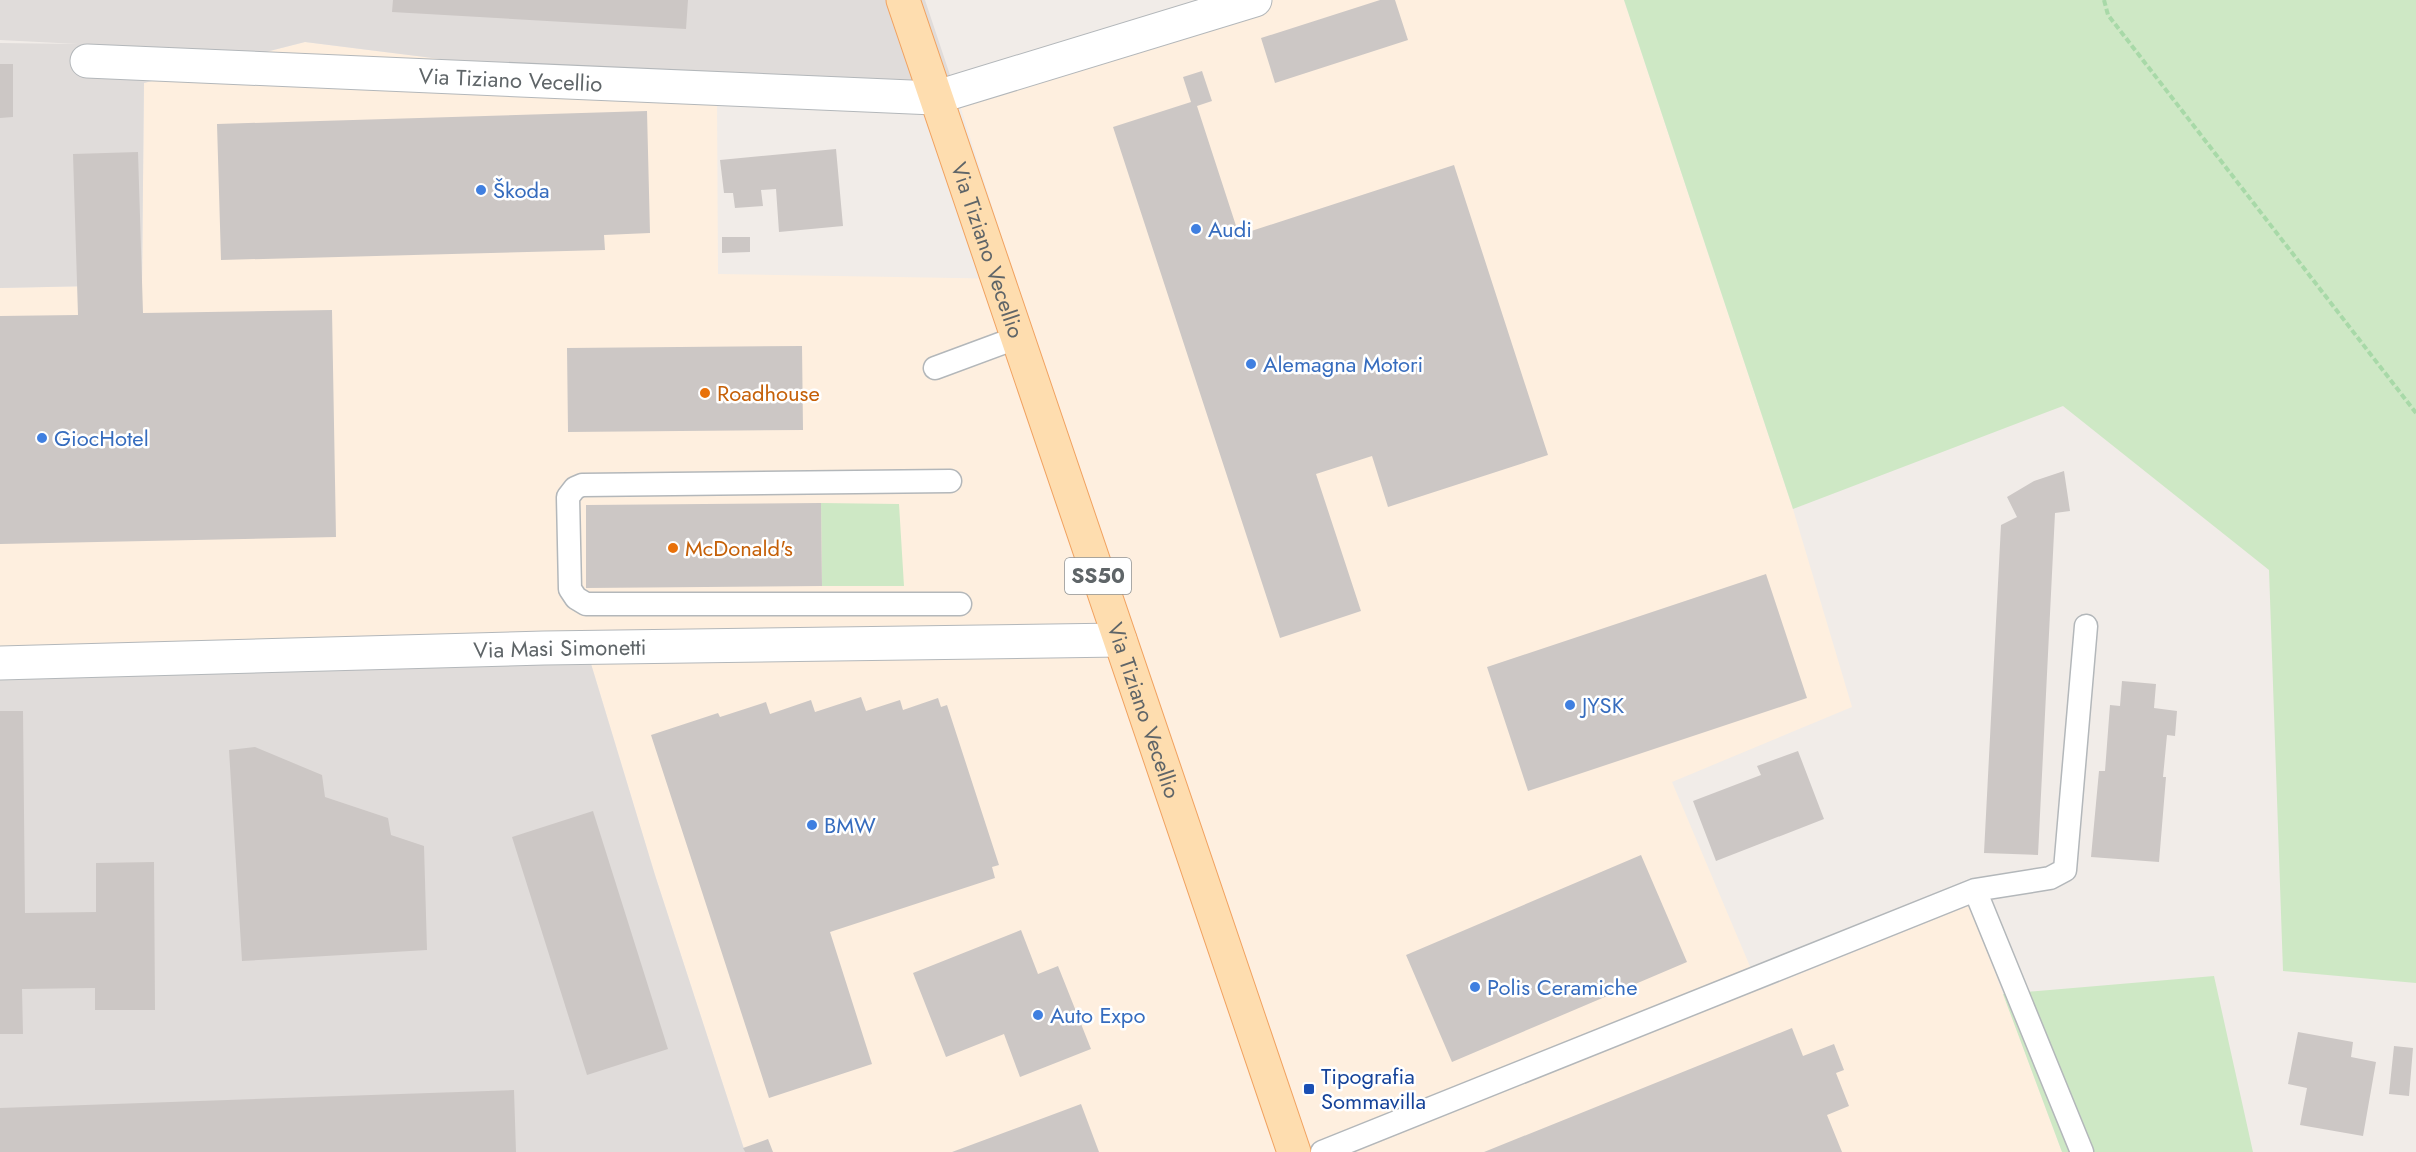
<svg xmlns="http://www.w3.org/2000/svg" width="2416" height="1152" font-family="Jost,sans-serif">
<rect width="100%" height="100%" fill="#f1ece8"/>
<!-- commercial -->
<path fill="#feefdf" d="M 1263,0 L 1624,0 L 1793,509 L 1852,707 L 1672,782 L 1760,990 L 1970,905 L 2062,1152 L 745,1152 L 655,875 L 582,634 L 0,653 L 0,288 L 142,285 L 144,83 L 305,42 L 717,94 L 718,274 L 1015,279 L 958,99 Z"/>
<!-- industrial -->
<path fill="#e0dcda" d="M 0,0 L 925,0 L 958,99 L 717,94 L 305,42 L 144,83 L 142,285 L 0,288 L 0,43 L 78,44 L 0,40 Z
M 582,634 L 655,875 L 745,1152 L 0,1152 L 0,653 Z"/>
<!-- green -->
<path fill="#cee8c5" d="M 1624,0 L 2416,0 L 2416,983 L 2283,971 L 2269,570 L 2063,406 L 1793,509 Z
M 821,503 L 899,504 L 904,586 L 822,586 Z
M 2214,976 L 2253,1152 L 2062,1152 L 2003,994 Z"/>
<!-- building -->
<path fill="#ccc7c5" d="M 393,0 L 688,0 L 686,29 L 392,12 Z
M 1380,0 L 1395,0 L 1408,40 L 1275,83 L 1261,38 Z
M 0,64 L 13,64 L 13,117 L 0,118 Z
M 1202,71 L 1212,101 L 1197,106 L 1239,235 L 1454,165 L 1548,455 L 1388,507 L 1372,456 L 1316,474 L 1361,611 L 1280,638 L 1113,127 L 1191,102 L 1183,77 Z
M 647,111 L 650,233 L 604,235 L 605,250 L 221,260 L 217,124 Z
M 836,149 L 843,226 L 779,232 L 776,189 L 761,190 L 763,206 L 735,208 L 733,193 L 724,193 L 720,160 Z
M 138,152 L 143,313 L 332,310 L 336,537 L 0,544 L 0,316 L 78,315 L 73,154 Z
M 722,237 L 750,237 L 750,252 L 722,253 Z
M 802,346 L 803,430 L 568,432 L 567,348 Z
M 2064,471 L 2070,511 L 2055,513 L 2038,855 L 1984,853 L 2001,525 L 2017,517 L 2007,497 L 2034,481 Z
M 821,503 L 822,586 L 586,588 L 586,505 Z
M 1766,574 L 1807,698 L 1528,791 L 1487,667 Z
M 2122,681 L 2156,684 L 2154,708 L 2177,711 L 2175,736 L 2167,735 L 2163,777 L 2166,777 L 2159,862 L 2091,857 L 2099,771 L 2105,771 L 2110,705 L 2120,706 Z
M 861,697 L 866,711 L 900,700 L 903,710 L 938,698 L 941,707 L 947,705 L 999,865 L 992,867 L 995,878 L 830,932 L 872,1064 L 769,1098 L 651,735 L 718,713 L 720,717 L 766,702 L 770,714 L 811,700 L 815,712 Z
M 0,711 L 23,711 L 25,913 L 96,912 L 96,863 L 154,862 L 155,1010 L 95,1010 L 95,988 L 22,989 L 23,1034 L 0,1034 Z
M 255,747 L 322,775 L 325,797 L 388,818 L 391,835 L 424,846 L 427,950 L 242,961 L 229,750 Z
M 1798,751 L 1824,819 L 1716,861 L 1693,801 L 1761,775 L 1757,766 Z
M 593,811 L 668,1049 L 587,1075 L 512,837 Z
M 1641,855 L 1687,962 L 1452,1062 L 1406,955 Z
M 1021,930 L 1038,974 L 1058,966 L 1091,1049 L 1020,1077 L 1004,1034 L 946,1057 L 913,973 Z
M 1792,1028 L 1803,1056 L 1834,1044 L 1844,1070 L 1836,1073 L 1849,1106 L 1827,1115 L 1842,1152 L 1484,1152 Z
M 2298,1032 L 2353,1042 L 2351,1057 L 2376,1062 L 2363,1136 L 2300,1125 L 2307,1088 L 2288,1084 Z
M 2394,1046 L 2413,1048 L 2409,1096 L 2389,1094 Z
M 514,1090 L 516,1152 L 0,1152 L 0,1108 Z
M 1081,1104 L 1099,1152 L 952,1152 Z
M 768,1139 L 773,1152 L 745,1152 L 743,1148 Z"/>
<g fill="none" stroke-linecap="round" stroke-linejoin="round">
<defs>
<path id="lane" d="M 935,368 L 1016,338
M 950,481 L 582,485 L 575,488 L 568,497 L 570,589 L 576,598 L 586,604 L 960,604
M 1975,890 L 2050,878 L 2065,870 L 2086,626
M 1322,1152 L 1975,890 L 2082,1152"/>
<g id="street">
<path id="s1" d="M 87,61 L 934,98 L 1255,0"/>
<path id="s2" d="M 0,663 L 544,648 L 1120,640"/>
</g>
<g id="primary">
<path id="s3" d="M 903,0 L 1294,1152"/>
</g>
</defs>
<!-- lane casing -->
<use href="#lane" stroke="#b3b7ba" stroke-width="25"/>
<!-- street casing -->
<use href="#street" stroke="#b3b7ba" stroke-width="35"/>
<!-- primary casing -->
<use href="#primary" stroke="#f1a260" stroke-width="35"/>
<!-- path -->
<path stroke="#a8d9a8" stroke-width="4" stroke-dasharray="6 3" stroke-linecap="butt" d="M 2104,0 L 2108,15 L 2416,413"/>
<!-- lane -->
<use href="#lane" stroke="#fff" stroke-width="22"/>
<!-- street -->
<use href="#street" stroke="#fff" stroke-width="33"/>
<!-- primary -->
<use href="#primary" stroke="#feddaf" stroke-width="33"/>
</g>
<!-- markers -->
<g fill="#3f7fe0" stroke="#fff" stroke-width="2">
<circle cx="481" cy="190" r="6"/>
<circle cx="1196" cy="229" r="6"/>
<circle cx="1251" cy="364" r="6"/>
<circle cx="42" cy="438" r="6"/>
<circle cx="1570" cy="705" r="6"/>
<circle cx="812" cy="825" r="6"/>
<circle cx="1475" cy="987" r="6"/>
<circle cx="1038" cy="1015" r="6"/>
</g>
<g fill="#e8710a" stroke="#fff" stroke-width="2">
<circle cx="705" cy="393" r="6"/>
<circle cx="673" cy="548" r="6"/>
</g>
<rect fill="#1a4fb4" stroke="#fff" stroke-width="2" x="1303" y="1083" width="12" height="12" rx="3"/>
<g text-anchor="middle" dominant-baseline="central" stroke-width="5" stroke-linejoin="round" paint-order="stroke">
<!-- shield labels -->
<rect fill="#fff" stroke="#8f9395" stroke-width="1.5" x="1065" y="558" width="66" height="36" rx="4.5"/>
<g font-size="21" font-weight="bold" fill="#5f6568">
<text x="1098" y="576">SS50</text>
</g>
<!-- street labels -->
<g font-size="22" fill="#5f6568" stroke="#fff">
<text stroke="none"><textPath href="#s1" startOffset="424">Via Tiziano Vecellio</textPath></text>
<text stroke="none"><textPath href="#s3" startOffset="264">Via Tiziano Vecellio</textPath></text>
<text stroke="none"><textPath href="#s2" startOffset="560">Via Masi Simonetti</textPath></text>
<text stroke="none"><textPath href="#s3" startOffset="750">Via Tiziano Vecellio</textPath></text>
</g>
<!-- shop labels -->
<g font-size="22" fill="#366cbe" stroke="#fff" text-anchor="start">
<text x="493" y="190">Škoda</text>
<text x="1208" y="229">Audi</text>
<text x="1263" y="364">Alemagna Motori</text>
<text x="54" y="438">GiocHotel</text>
<text x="1582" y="705">JYSK</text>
<text x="824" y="825">BMW</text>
<text x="1487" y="987">Polis Ceramiche</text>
<text x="1050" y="1015">Auto Expo</text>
</g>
<!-- food labels -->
<g font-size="22" fill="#c56008" stroke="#fff" text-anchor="start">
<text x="717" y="393">Roadhouse</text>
<text x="685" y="548">McDonald's</text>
</g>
<!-- transit labels -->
<g font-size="22" fill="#164399" stroke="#fff" text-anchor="start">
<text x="1321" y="1076">Tipografia<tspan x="1321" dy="25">Sommavilla</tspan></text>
</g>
</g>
</svg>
